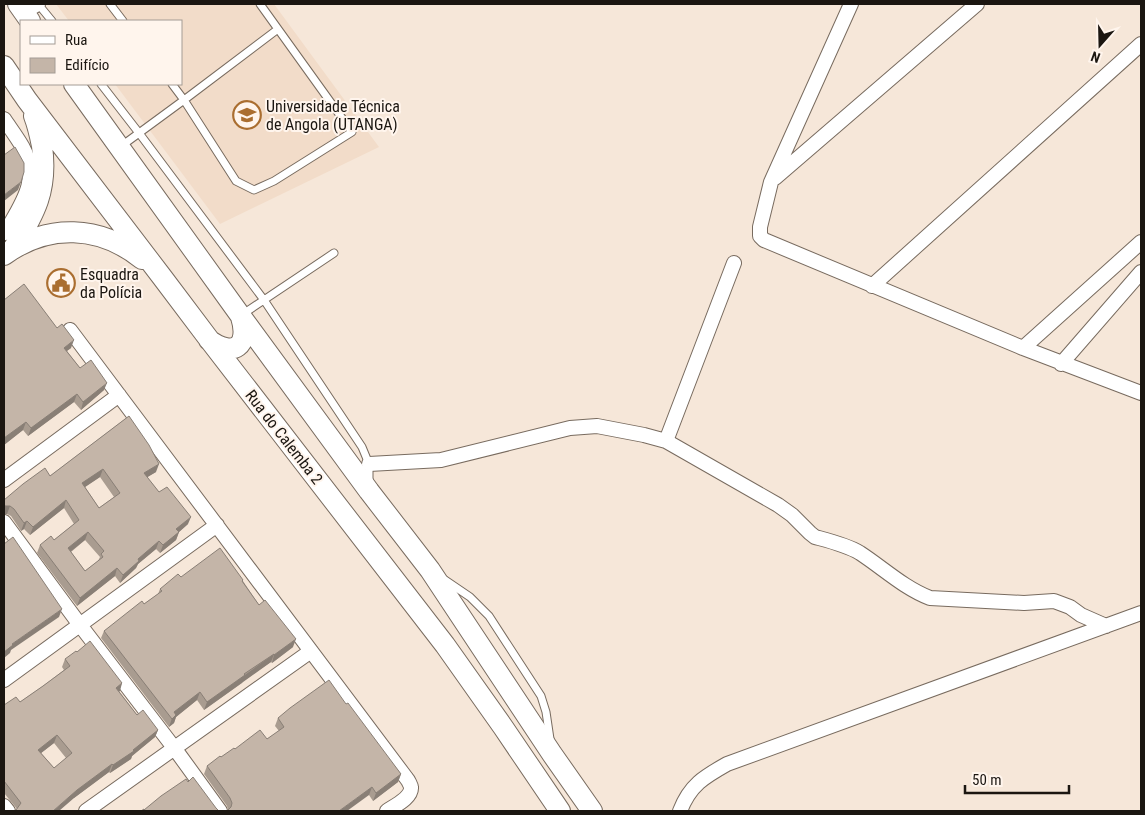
<svg xmlns="http://www.w3.org/2000/svg" width="1145" height="815" font-family="'Roboto Condensed',sans-serif">
<rect width="100%" height="100%" fill="#f6e7d9"/>
<!-- built -->
<path fill="#f2dcc9" d="M 56,4 L 274,4 L 379,147 L 220,224 L 115,84 L 181,84 L 181,21 L 69,21 Z"/>
<g fill="none" stroke-linecap="round" stroke-linejoin="round">
<defs>
<path id="lane" d="M 38,4 L 52,21
M 110,4 L 123,21
M 101,84 L 139,133 L 264,300 L 362,447 L 369,464 L 369,484
M 172,84 L 184,100 L 236,181 L 254,190 L 274,181 L 352,132 L 260,4
M 120,147 L 184,100 L 278,29
M 243,314 L 334,253
M 445,580 L 470,597 L 489,616 L 541,696 L 546,712 L 550,739"/>
<path id="street" d="M 851,4 L 771,182 L 760,227 L 760,236 L 764,240 L 1023,348 L 1141,393
M 24,12 L 38,4
M 4,119 C 10,128 16,136 22,146 C 41,180 22,203 5,233
M 775,178 L 977,4
M 872,286 L 1141,44
M 70,330 L 407,779 C 408,780 411,786 411,787 C 412,798 394,806 387,811
M 1023,348 L 1141,242
M 1061,364 L 1141,272
M 666,441 L 734,263
M 369,464 L 441,460 L 570,428 L 597,426 L 644,435 L 666,441 L 778,505 L 792,515 L 810,533 L 815,537 C 830,541 847,545 860,553 C 883,568 904,588 930,598 L 1024,603 L 1054,601 L 1070,607 L 1081,615 L 1106,626
M 4,480 L 119,395
M 4,522 L 80,625 L 175,749 L 220,811
M 4,680 L 217,525
M 4,806 L 8,811
M 86,811 L 311,651
M 680,811 C 690,785 704,777 727,764 L 1141,613"/>
<path id="secondary" d="M 18,4 L 30,21
M 4,66 L 27,100 L 162,277 L 208,338 L 445,645 L 503,727 L 560,811
M 74,84 L 240,315 L 369,491 L 430,570 L 552,754 L 592,811
M 13,249 C 35,213 48,190 42,146 C 40,136 38,126 34,116
M 4,255 C 48,223 100,225 142,259
M 209,340 C 234,358 250,346 241,317"/>
</defs>
<!-- lane casing -->
<use href="#lane" stroke="#786b5f" stroke-width="9"/>
<!-- street casing -->
<use href="#street" stroke="#786b5f" stroke-width="16"/>
<!-- secondary casing -->
<use href="#secondary" stroke="#786b5f" stroke-width="22"/>
<!-- lane -->
<use href="#lane" stroke="#fff" stroke-width="7"/>
<!-- street -->
<use href="#street" stroke="#fff" stroke-width="14"/>
<!-- secondary -->
<use href="#secondary" stroke="#fff" stroke-width="20"/>
</g>
<!-- wall -->
<path fill="#a99c90" fill-rule="evenodd" d="M 4,300 L 71,348 L 67,351 L 80,368 L 104,390 L 81,410 L 74,402 L 28,436 L 23,430 L 4,445 Z
M 129,416 L 156,472 L 147,477 L 159,492 L 188,524 L 179,532 L 176,540 L 160,553 L 156,549 L 138,564 L 136,568 L 120,583 L 115,576 L 77,606 L 37,553 L 40,545 L 54,540 L 74,524 L 64,508 L 30,535 L 24,529 L 21,531 L 11,516 L 7,514 L 4,514 L 4,500 L 50,476 ZM 100,477 L 114,497 L 99,508 L 85,487 ZM 85,540 L 100,557 L 98,561 L 85,571 L 71,552 Z
M 181,577 L 243,580 L 243,581 L 259,605 L 293,647 L 272,663 L 271,662 L 243,681 L 242,683 L 204,710 L 197,700 L 176,717 L 174,723 L 169,727 L 101,638 L 104,631 L 144,604 L 158,594 L 160,589 Z
M 65,659 L 122,683 L 119,691 L 137,715 L 158,730 L 155,737 L 132,756 L 131,759 L 110,773 L 109,772 L 74,798 L 16,810 L 17,809 L 4,793 L 4,705 L 20,702 L 43,686 L 64,670 L 62,667 ZM 54,743 L 66,758 L 54,768 L 41,753 Z
M 346,704 L 401,774 L 398,782 L 373,801 L 369,795 L 228,810 L 227,806 L 204,774 L 207,766 L 221,757 L 235,749 L 267,739 L 279,731 L 275,726 L 278,718 Z"/>
<!-- shaded-wall -->
<path fill="#897f76" d="M 21,182 L 18,190 L 4,201 L 4,195 Z
M 74,340 L 71,348 L 61,355 L 64,348 Z
M 107,383 L 104,390 L 81,410 L 83,402 Z
M 77,394 L 74,402 L 28,436 L 31,428 Z
M 26,422 L 23,430 L 4,445 L 4,438 Z
M 159,464 L 156,472 L 141,481 L 144,473 Z
M 103,469 L 100,477 L 79,491 L 82,483 Z
M 66,500 L 64,508 L 30,535 L 33,527 Z
M 5,506 L 10,506 L 7,514 L 4,514 L 4,510 Z
M 191,517 L 188,524 L 179,532 L 176,540 L 160,553 L 163,545 L 176,529 Z
M 27,521 L 24,529 L 21,531 L 24,523 Z
M 88,532 L 85,540 L 65,556 L 68,548 Z
M 159,541 L 156,549 L 138,564 L 136,568 L 120,583 L 123,575 L 138,559 Z
M 117,568 L 115,576 L 77,606 L 80,598 Z
M 62,609 L 59,617 L 11,650 L 10,653 L 4,658 L 4,652 L 12,644 Z
M 296,639 L 293,647 L 272,663 L 274,655 Z
M 274,654 L 271,662 L 204,710 L 207,702 Z
M 122,683 L 120,691 L 113,695 L 116,688 Z
M 200,692 L 197,700 L 176,717 L 174,723 L 169,727 L 174,712 Z
M 158,730 L 155,737 L 132,756 L 131,759 L 110,773 L 113,765 Z
M 57,735 L 54,743 L 36,757 L 38,750 Z
M 112,764 L 109,772 L 74,798 L 59,811 L 53,811 L 77,790 Z
M 401,774 L 398,782 L 373,801 L 376,793 Z
M 372,787 L 369,795 L 347,811 L 339,811 Z"/>
<!-- building -->
<path fill="#c4b5a8" stroke="#897f76" fill-rule="evenodd" d="M 15,147 L 24,163 L 24,172 L 21,182 L 4,195 L 4,155 Z
M 24,284 L 57,328 L 62,324 L 74,340 L 64,348 L 80,368 L 91,360 L 107,383 L 83,402 L 77,394 L 31,428 L 26,422 L 4,438 L 4,300 Z
M 129,416 L 149,445 L 159,464 L 144,473 L 159,492 L 167,487 L 191,517 L 176,529 L 179,532 L 163,545 L 159,541 L 138,559 L 139,561 L 123,575 L 117,568 L 80,598 L 40,545 L 51,536 L 54,540 L 79,520 L 66,500 L 33,527 L 27,521 L 24,523 L 14,509 L 10,506 L 5,506 L 4,504 L 4,500 L 23,484 L 45,468 L 50,476 ZM 103,469 L 120,493 L 99,508 L 82,483 ZM 88,532 L 104,551 L 101,554 L 103,557 L 85,571 L 68,548 Z
M 13,537 L 62,609 L 12,644 L 13,645 L 4,652 L 4,544 Z
M 220,548 L 243,580 L 242,581 L 259,605 L 265,600 L 296,639 L 274,655 L 274,654 L 244,674 L 245,675 L 207,702 L 200,692 L 174,712 L 176,715 L 172,719 L 104,631 L 142,601 L 144,604 L 162,591 L 160,589 L 178,574 L 181,577 Z
M 90,641 L 122,683 L 116,688 L 137,715 L 143,710 L 158,730 L 133,750 L 134,751 L 113,765 L 112,764 L 77,790 L 53,811 L 11,811 L 16,810 L 21,803 L 4,781 L 4,705 L 16,697 L 20,702 L 43,686 L 70,666 L 65,659 L 76,651 L 77,652 ZM 57,735 L 72,753 L 54,768 L 38,750 Z
M 329,680 L 346,704 L 348,703 L 401,774 L 376,793 L 372,787 L 339,811 L 225,811 L 228,810 L 231,807 L 232,803 L 230,798 L 207,766 L 220,756 L 221,757 L 234,748 L 235,749 L 260,730 L 267,739 L 284,727 L 278,718 L 290,708 Z
M 193,777 L 216,808 L 219,811 L 221,811 L 141,811 L 144,809 L 144,810 L 161,796 L 186,779 L 188,782 Z"/>
<!-- icons -->
<defs>
<symbol id="university-ring" viewBox="-11 -11 22 22"><circle r="9.5" fill="#fff5ed" stroke="#aa6e30" stroke-width="1.5"/><path d="M0-5L7-2L0 1L-7-2ZM-4 1L0 2.5L4 1V4Q0 6-4 4Z" fill="#aa6e30"/></symbol>
<symbol id="civic-ring" viewBox="-11 -11 22 22"><circle r="9.5" fill="#fff5ed" stroke="#aa6e30" stroke-width="1.5"/><path d="M-.6-6.5H3V-4.5H.6V-3L4-1V1h2V6H-6V1h2V-1L-.6-3ZM-1.2 2.5V6h2.4V2.5Z" fill="#aa6e30"/></symbol>
</defs>
<g fill-rule="evenodd">
<use href="#university-ring" x="231" y="99" width="32" height="32"/>
<use href="#civic-ring" x="45" y="267" width="32" height="32"/>
</g>
<g text-anchor="middle" dominant-baseline="central" stroke-width="4" stroke-linejoin="round" paint-order="stroke">
<!-- poi labels -->
<g font-size="16" fill="#1b1611" stroke="#fff5ed" text-anchor="start">
<text x="266" y="106">Universidade Técnica<tspan x="266" dy="18">de Angola (UTANGA)</tspan></text>
<text x="80" y="274">Esquadra<tspan x="80" dy="18">da Polícia</tspan></text>
</g>
<!-- street labels -->
<g font-size="16" fill="#1b1611" stroke="#fff5ed">
<text transform="translate(284 437) rotate(52)">Rua do Calemba 2</text>
</g>
</g>
<!-- border -->
<rect width="1145" height="815" fill="none" stroke="#1b1611" stroke-width="10"/>
<!-- legend -->
<rect x="20" y="20" width="162" height="65" fill="#fff5ed" stroke="#a49c95"/>
<rect x="30" y="36" width="25" height="8" fill="#ffffff" stroke="#a49c95"/>
<text x="65" y="45" font-size="15" fill="#1b1611">Rua</text>
<rect x="30" y="58" width="25" height="15" fill="#c4b5a8" stroke="#a49c95"/>
<text x="65" y="70" font-size="15" fill="#1b1611">Edifício</text>
<!-- north arrow -->
<g transform="translate(1100 45) rotate(200)" stroke="#fff5ed" stroke-width="4" paint-order="stroke">
<path d="M0-4L9 19L0 12L-9 19Z" fill="#1b1611"/>
<text y="-8" font-size="14" font-weight="bold" text-anchor="middle" fill="#1b1611">N</text>
</g>
<!-- scale -->
<path d="M965 785v8h104v-8" fill="none" stroke="#1b1611" stroke-width="2.5"/>
<text x="972" y="785" font-size="15" fill="#1b1611" stroke="#fff5ed" stroke-width="4" paint-order="stroke">50 m</text>
</svg>
